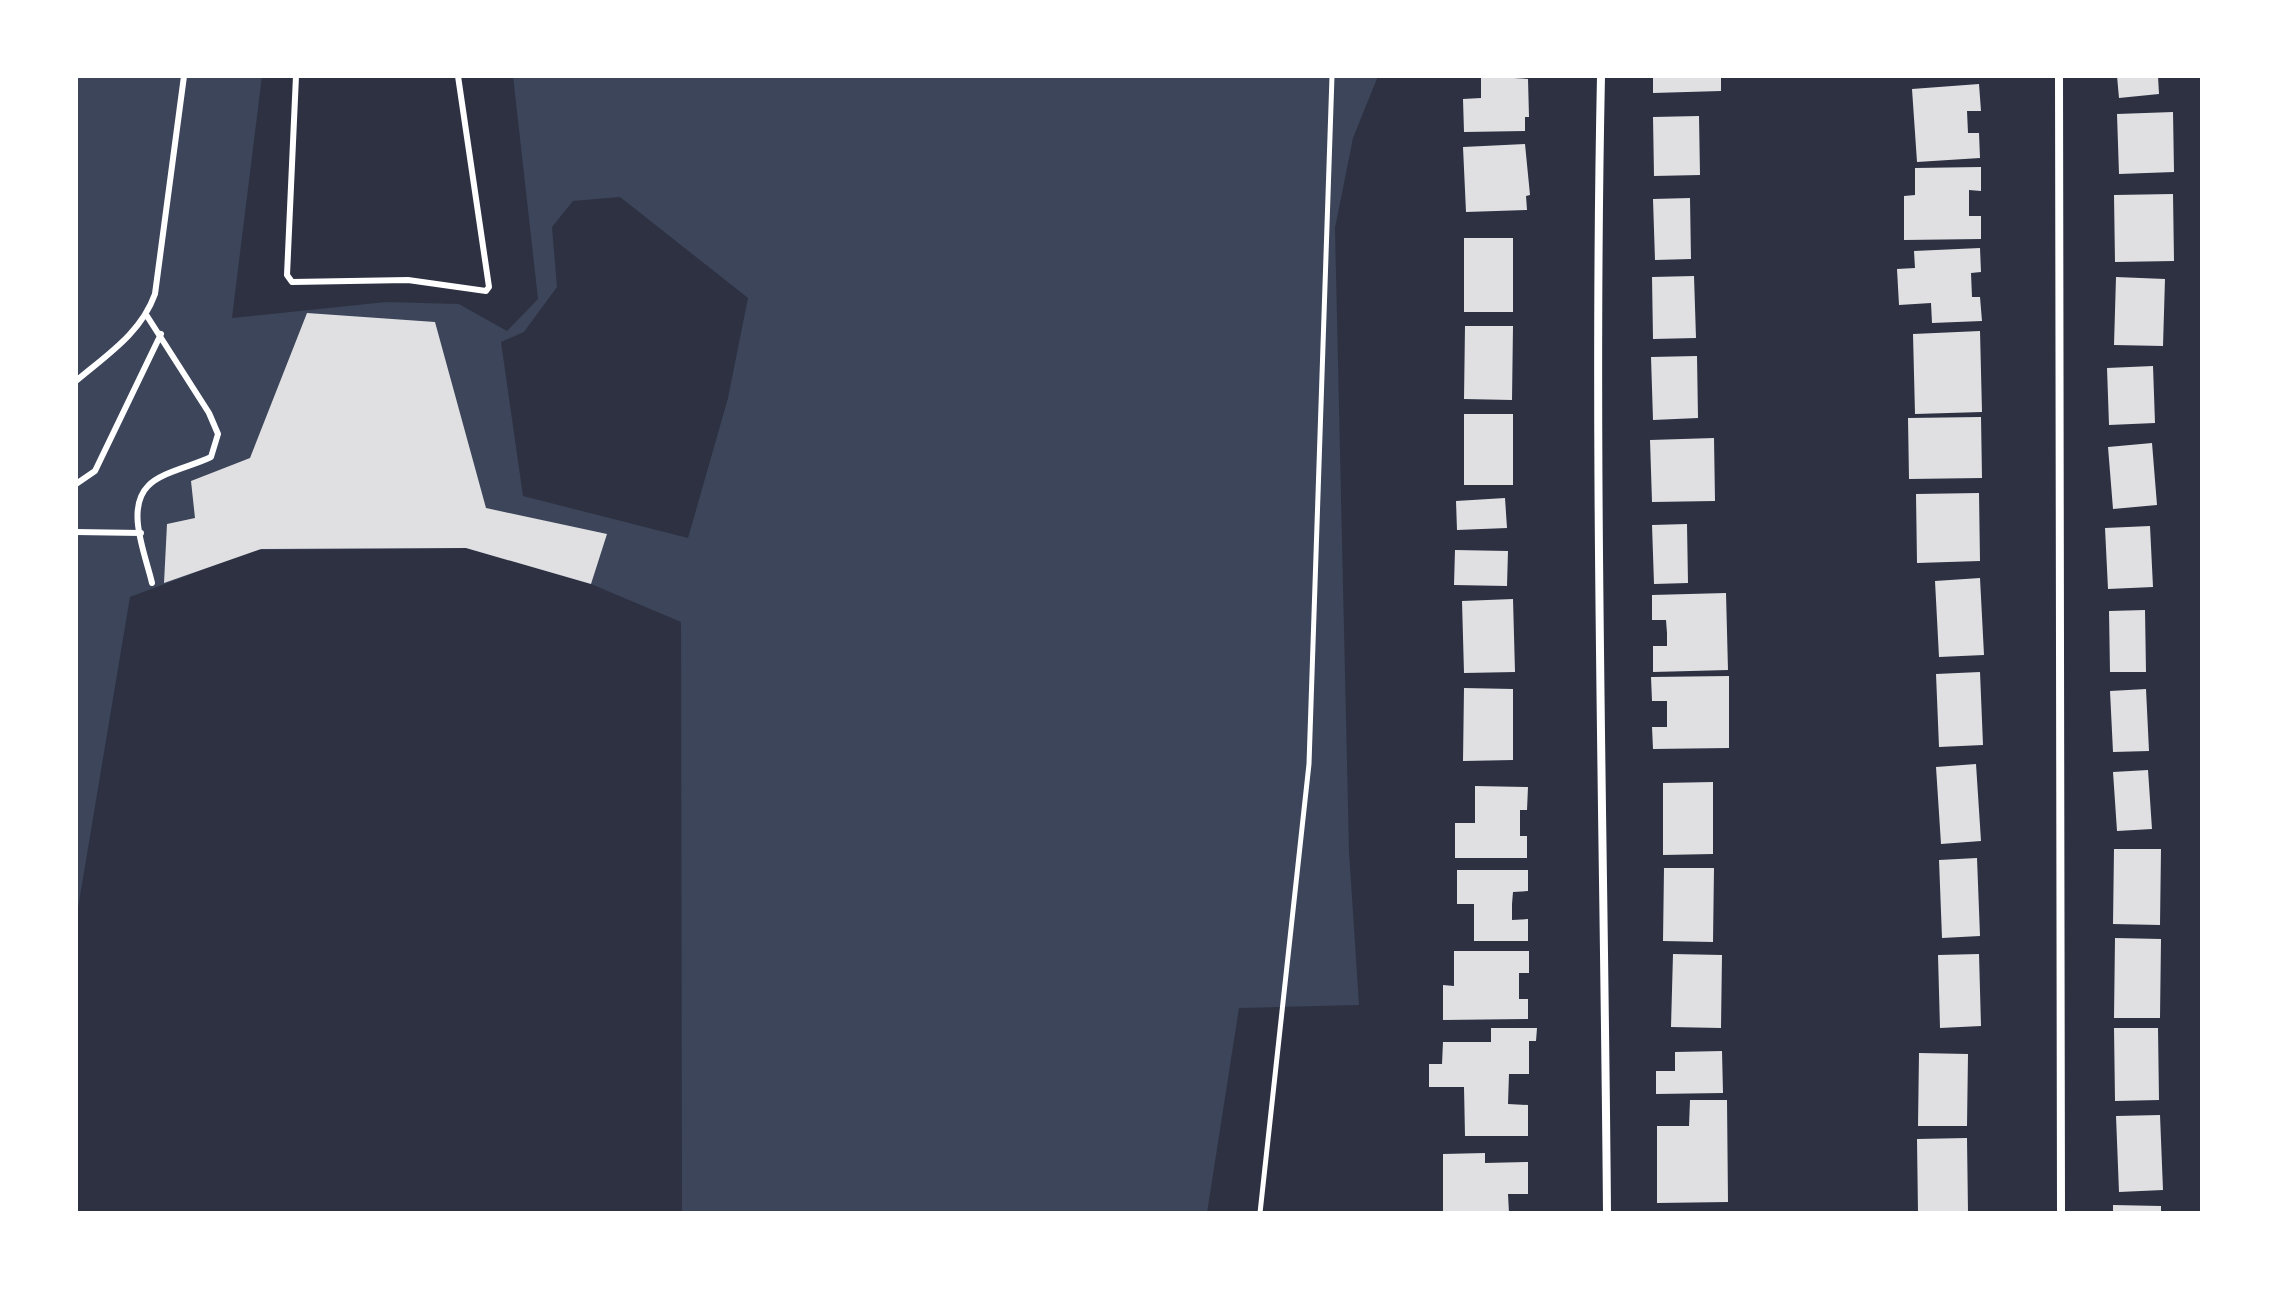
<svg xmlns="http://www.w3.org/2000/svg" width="2278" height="1289" font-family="'DejaVu Sans',sans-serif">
<rect width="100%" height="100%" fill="#2d3142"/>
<!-- green -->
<path fill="#3c4559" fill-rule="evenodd" d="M 76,76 L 262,76 L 232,318 L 386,302 L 459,304 L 507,331 L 538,299 L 513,76 L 1378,76 L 1353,138 L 1335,228 L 1349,851 L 1359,1005 L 1239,1008 L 1207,1213 L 682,1213 L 681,622 L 591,584 L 466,548 L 256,550 L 130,597 L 76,920 ZM 620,197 L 748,298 L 728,398 L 688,538 L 523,496 L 501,342 L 524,332 L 557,287 L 552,227 L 573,201 Z"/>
<!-- building -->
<path fill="#e0e0e3" d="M 1481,76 L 1528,79 L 1529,117 L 1525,117 L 1525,131 L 1464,132 L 1463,99 L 1481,98 Z
M 1653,76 L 1721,76 L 1721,91 L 1653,93 Z
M 2117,76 L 2158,76 L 2159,94 L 2119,98 Z
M 1979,84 L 1981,111 L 1967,111 L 1968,133 L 1979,133 L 1980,158 L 1917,162 L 1912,89 Z
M 2173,112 L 2174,172 L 2119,174 L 2117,114 Z
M 1699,116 L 1700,175 L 1654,176 L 1653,117 Z
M 1525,144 L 1530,195 L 1526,196 L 1527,210 L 1466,212 L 1463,147 Z
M 1981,167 L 1981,191 L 1969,190 L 1969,216 L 1981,216 L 1981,239 L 1904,240 L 1904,196 L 1915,195 L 1915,168 Z
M 2173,194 L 2174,261 L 2115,262 L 2114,195 Z
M 1690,198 L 1691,259 L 1655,260 L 1653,199 Z
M 1464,238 L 1513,238 L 1513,312 L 1464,312 Z
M 1980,248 L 1981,272 L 1971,273 L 1972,297 L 1980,297 L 1982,321 L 1932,323 L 1931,303 L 1899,305 L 1897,269 L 1915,268 L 1914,251 Z
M 1694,276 L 1696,338 L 1653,339 L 1652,277 Z
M 2116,277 L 2165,279 L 2163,346 L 2114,345 Z
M 307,313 L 435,322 L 486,508 L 607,534 L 591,584 L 466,548 L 261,549 L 164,583 L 167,524 L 195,518 L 191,481 L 250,458 Z
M 1465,326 L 1513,326 L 1512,400 L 1464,399 Z
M 1980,331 L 1982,412 L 1915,414 L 1913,334 Z
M 1697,356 L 1698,418 L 1653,420 L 1651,357 Z
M 2153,366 L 2155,423 L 2109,425 L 2107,368 Z
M 1464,414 L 1513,414 L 1513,485 L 1464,485 Z
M 1981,417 L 1982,478 L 1909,479 L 1908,418 Z
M 1714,438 L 1715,501 L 1652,502 L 1650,440 Z
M 2152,443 L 2157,505 L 2113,509 L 2108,447 Z
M 1979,493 L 1980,561 L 1917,563 L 1916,494 Z
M 1505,498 L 1507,528 L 1457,530 L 1456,501 Z
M 1687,524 L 1688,583 L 1654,584 L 1652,525 Z
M 2150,526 L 2153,587 L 2108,589 L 2105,528 Z
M 1455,550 L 1508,551 L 1507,586 L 1454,585 Z
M 1980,578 L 1984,655 L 1939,657 L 1935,581 Z
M 1726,593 L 1728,670 L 1653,672 L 1653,646 L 1667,646 L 1667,633 L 1666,620 L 1652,620 L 1652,595 Z
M 1513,599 L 1515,672 L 1464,673 L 1462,601 Z
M 2145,610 L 2146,672 L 2110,672 L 2109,611 Z
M 1980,672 L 1983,745 L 1939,747 L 1936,674 Z
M 1729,676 L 1729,748 L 1653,749 L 1652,727 L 1667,727 L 1667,701 L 1652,701 L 1651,677 Z
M 1464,688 L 1513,689 L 1513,760 L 1463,761 Z
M 2146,689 L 2149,751 L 2113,752 L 2110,691 Z
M 1976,764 L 1981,841 L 1941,844 L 1936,767 Z
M 2148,770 L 2152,829 L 2117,831 L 2113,772 Z
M 1713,782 L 1713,854 L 1663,855 L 1663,783 Z
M 1475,786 L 1528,787 L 1527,810 L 1520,810 L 1520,836 L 1527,836 L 1527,858 L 1455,858 L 1455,823 L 1475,823 Z
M 2114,849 L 2161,849 L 2160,925 L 2113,924 Z
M 1977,858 L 1980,936 L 1942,938 L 1939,860 Z
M 1664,868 L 1714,868 L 1713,942 L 1663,941 Z
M 1457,870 L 1528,870 L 1528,891 L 1513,892 L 1512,904 L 1512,920 L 1528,919 L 1528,941 L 1474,941 L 1474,904 L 1457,904 Z
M 2115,938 L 2161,939 L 2160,1018 L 2114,1018 Z
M 1454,951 L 1529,951 L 1529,973 L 1519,973 L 1519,999 L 1528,999 L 1528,1019 L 1443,1020 L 1443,985 L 1454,986 Z
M 1673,954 L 1722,955 L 1721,1028 L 1671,1027 Z
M 1979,954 L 1981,1026 L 1940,1028 L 1938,955 Z
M 1491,1028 L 1537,1028 L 1536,1041 L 1529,1041 L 1529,1074 L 1509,1074 L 1508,1104 L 1528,1105 L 1528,1136 L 1465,1136 L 1464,1087 L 1429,1087 L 1429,1064 L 1442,1064 L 1443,1042 L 1491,1042 Z
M 2114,1028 L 2158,1028 L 2159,1100 L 2115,1101 Z
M 1722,1051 L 1723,1093 L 1656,1094 L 1656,1071 L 1675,1071 L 1675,1052 Z
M 1919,1053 L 1968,1054 L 1967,1126 L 1918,1126 Z
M 1690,1100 L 1727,1100 L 1728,1202 L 1657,1203 L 1657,1126 L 1689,1126 Z
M 2160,1115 L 2163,1190 L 2119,1192 L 2116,1116 Z
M 1967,1138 L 1968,1212 L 1918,1213 L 1917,1139 Z
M 1485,1153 L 1485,1163 L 1528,1162 L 1528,1194 L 1508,1194 L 1509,1213 L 1443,1213 L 1443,1154 Z
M 2113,1205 L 2161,1206 L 2161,1213 L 2113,1213 Z"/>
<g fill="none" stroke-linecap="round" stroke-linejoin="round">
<!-- path -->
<path stroke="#fff" stroke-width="5" d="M 1260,1213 L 1309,764 L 1332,76"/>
<!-- service -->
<path stroke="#fff" stroke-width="6" d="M 296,76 L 287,275 L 292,282 L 408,280 L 486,291 L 489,287 L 458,76
M 147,316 L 209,413 L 218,434 L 211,457 C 193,466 161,472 148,486 C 125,509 146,556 152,583
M 76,381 C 108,354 141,333 155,294 L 184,76
M 76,484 L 95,471 L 161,334
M 76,532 L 141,533"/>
<!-- minor -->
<path stroke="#fff" stroke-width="8" d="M 1601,76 C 1593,455 1604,834 1607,1213
M 2059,76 L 2061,1213"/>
</g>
<!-- border -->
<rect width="2278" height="1289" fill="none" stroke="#ffffff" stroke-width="156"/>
</svg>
